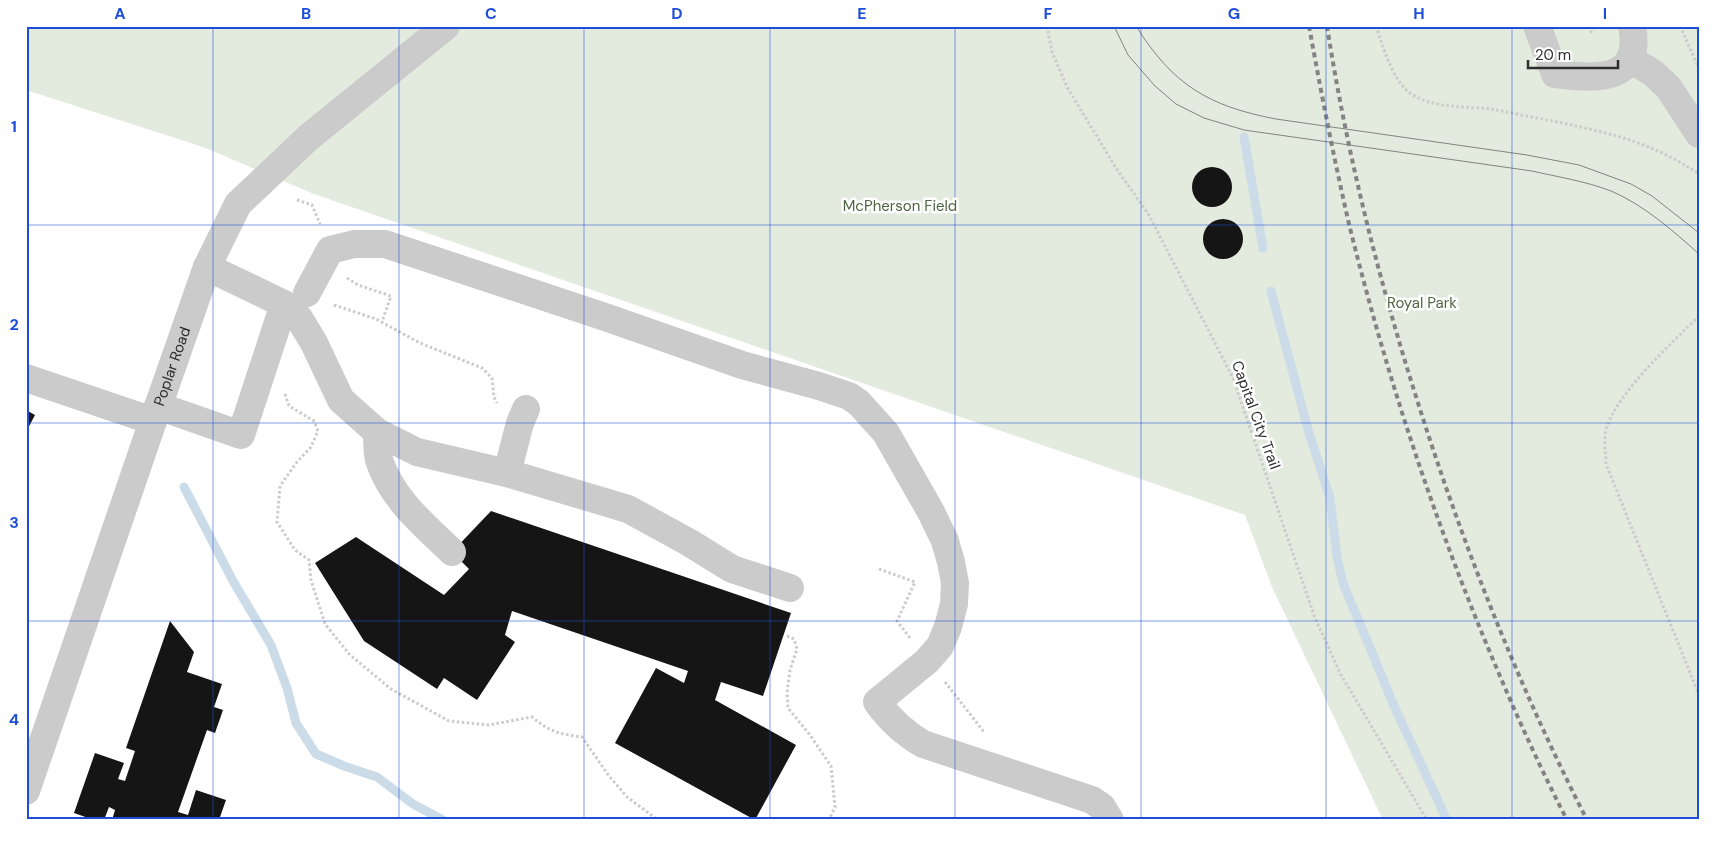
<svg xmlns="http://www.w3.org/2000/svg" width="1725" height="846" font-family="'DM Sans',sans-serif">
<rect width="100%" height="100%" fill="#fff"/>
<!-- green -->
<path fill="#e3eade" d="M 26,26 L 1699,26 L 1699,820 L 1383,820 L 1272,587 L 1245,515 L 314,194 L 203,147 L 26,90 Z"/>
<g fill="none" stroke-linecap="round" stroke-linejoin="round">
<!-- stream -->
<path stroke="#ccdbe8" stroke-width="9" d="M 1244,137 L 1263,248
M 1271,291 L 1309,433 L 1330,498 L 1337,557 L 1343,583 L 1395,708 L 1447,820
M 184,487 L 233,581 L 271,645 L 287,688 L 296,723 L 316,754 L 344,766 L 377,777 L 413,804 L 443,820"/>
</g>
<!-- building -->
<path fill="#151515" d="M1192 187a20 20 0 1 1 40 0a20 20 0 1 1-40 0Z
M1203 239a20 20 0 1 1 40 0a20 20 0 1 1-40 0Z
M 26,410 L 35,415 L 26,432 Z
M 491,511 L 791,613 L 763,696 L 721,682 L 715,700 L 796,745 L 755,820 L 615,743 L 656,668 L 684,683 L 688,671 L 512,611 L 505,635 L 515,642 L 477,700 L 444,678 L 437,689 L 364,641 L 315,563 L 356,537 L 444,595 L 469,569 L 452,552 Z
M 170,621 L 194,652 L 187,672 L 222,684 L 214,707 L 223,710 L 215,733 L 207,730 L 178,812 L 188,815 L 196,790 L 226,800 L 219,820 L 112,820 L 115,810 L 109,807 L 104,820 L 94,820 L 74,813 L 95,753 L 124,763 L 118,779 L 125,781 L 135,751 L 126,748 Z"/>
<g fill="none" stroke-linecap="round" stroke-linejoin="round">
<!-- path -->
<path stroke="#cbcbcb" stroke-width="3" stroke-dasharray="2.5 2.5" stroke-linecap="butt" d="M 1047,26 L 1052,52 L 1067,87 L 1116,168 L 1149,215 L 1233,378 L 1315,618 L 1341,675 L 1427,820
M 1376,26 C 1383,46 1392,80 1410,93 C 1432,109 1466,106 1491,109 C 1513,113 1536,118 1558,122 C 1613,134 1651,142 1699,174
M 1589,26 L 1592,34
M 1680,26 L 1699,69
M 297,200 L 312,205 L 320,224
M 347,278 L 358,285 L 391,296 L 382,322
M 334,305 L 376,319 L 420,343 L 482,368 L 492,378 L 494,397 L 497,403
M 1699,316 C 1671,344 1621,389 1607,426 C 1603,437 1606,453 1606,464 L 1699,695
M 285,394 L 289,406 L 314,421 L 318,431 L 311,447 L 297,462 L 280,486 L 277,522 L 295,550 L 309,560 L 311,580 L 325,624 L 350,655 L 391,689 L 449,721 L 488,725 L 532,717 C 550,732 559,734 582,737 L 609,776 L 627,797 L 658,820
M 879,569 L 915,582 L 897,621 L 910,638
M 787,636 L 794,639 L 797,649 L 790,670 L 787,693 L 788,708 L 810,735 L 831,766 L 835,807 L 829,820
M 945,682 L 984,732"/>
<!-- minor -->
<g stroke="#cbcbcb" stroke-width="28">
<path d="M 1537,26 L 1555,74 C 1595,79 1643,83 1632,26"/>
<path d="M 1630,59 L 1653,73 L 1668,87 L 1699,134"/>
<path d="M 207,267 L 284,304 L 299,318 L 314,343 L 341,400 L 377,432 L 417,452 L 507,473 L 628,509 L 690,543 L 732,569 L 790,588"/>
<path d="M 307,293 L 330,250 L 354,244 L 385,244 L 608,318 L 742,365 L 819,386 L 849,396 L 859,403 L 886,433 L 931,512 L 945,541 L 951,562 L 955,583 L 954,604 L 948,627 L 940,646 L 927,661 L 877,702 C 890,720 904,733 923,744 L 1092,800 L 1102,807 L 1110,820"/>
<path d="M 26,378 L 153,421"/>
<path d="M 158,406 L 241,435 L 284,304"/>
<path d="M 377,432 C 377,441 377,452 379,460 C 392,499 423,524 452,552"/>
<path d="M 507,473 L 520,423 L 526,409"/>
<path id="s1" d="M 26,791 L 153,421 L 207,267 L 238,204 L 309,137 L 446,26"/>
</g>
<!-- tram -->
<path stroke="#838383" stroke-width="1" d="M 1114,26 L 1128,55 L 1155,86 L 1176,104 L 1204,118 L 1244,130 L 1532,171 C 1558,177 1585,181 1611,191 C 1644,205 1672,230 1699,254
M 1136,26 C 1173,85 1208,106 1276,119 L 1527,155 L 1579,165 L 1631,184 L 1652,196 L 1699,233"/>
<!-- rail -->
<path stroke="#838383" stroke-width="4" stroke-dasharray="5 4" stroke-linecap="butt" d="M 1309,26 C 1321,92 1334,159 1349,224 C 1382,358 1424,489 1475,616 C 1503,685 1533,754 1567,820
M 1327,26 C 1346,148 1376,269 1413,387 C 1459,535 1516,681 1587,820"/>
</g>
<!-- grid -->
<path fill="none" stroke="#1d4ed8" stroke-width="1" stroke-opacity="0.55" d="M 213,26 L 213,820M 399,26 L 399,820M 584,26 L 584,820M 770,26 L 770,820M 955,26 L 955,820M 1141,26 L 1141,820M 1326,26 L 1326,820M 1512,26 L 1512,820M 26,225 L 1699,225M 26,423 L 1699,423M 26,621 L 1699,621"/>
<g text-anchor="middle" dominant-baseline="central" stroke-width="5" stroke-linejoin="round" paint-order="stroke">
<!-- park labels -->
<g font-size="15" fill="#4f6541" stroke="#fff">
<text x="900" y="206">McPherson Field</text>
<text x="1422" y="303">Royal Park</text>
</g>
<!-- street labels -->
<g font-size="15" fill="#2e2e2e" stroke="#fff">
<text stroke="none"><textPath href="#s1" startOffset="449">Poplar Road</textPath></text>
<text transform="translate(1256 415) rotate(70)">Capital City Trail</text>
</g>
</g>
<!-- border -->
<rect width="1725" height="846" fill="none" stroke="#ffffff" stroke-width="55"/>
<!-- scale -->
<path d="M1528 60v8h90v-8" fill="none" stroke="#2e2e2e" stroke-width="2.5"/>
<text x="1535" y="60" font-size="15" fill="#2e2e2e" stroke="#ffffff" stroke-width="4" paint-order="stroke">20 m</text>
<rect x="28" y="28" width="1670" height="790" fill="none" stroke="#1d4ed8" stroke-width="2"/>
<g font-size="16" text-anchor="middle" font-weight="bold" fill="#1d4ed8">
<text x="120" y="19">A</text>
<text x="306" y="19">B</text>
<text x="491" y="19">C</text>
<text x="677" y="19">D</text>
<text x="862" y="19">E</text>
<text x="1048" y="19">F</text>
<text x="1234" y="19">G</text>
<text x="1419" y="19">H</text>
<text x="1605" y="19">I</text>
<text x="14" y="132">1</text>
<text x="14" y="330">2</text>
<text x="14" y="528">3</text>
<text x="14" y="725">4</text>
</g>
</svg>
